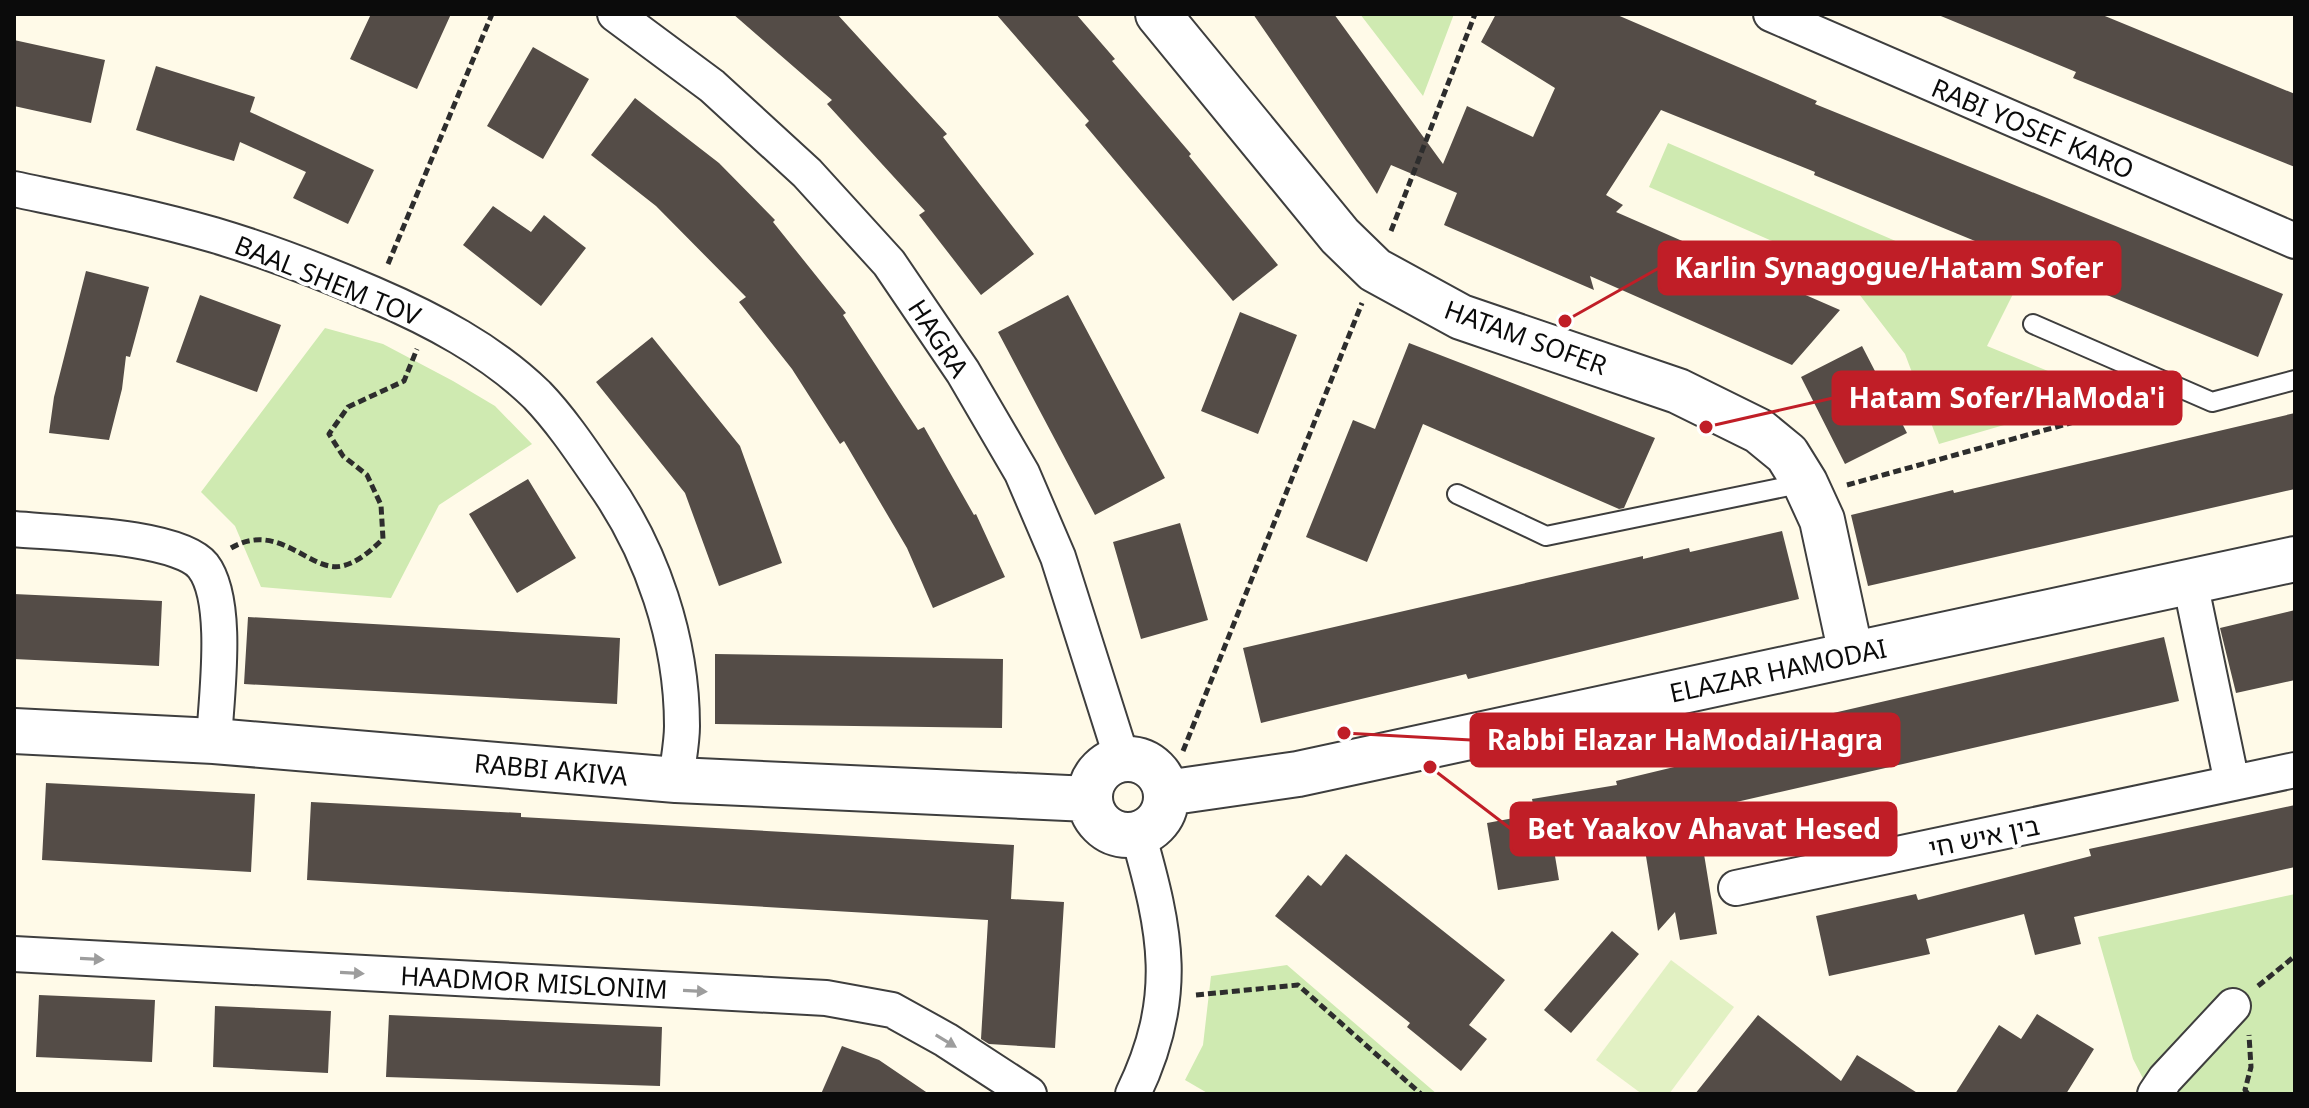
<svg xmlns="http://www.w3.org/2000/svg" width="2309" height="1108" font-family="Georgia,'Noto Sans Hebrew',serif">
<rect width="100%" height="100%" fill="#fffae8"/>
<!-- green -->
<path fill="#cfeab1" d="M 1360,14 L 1454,14 L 1423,96 Z
M 1668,143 L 2014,292 L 1987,346 L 2107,395 L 1939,444 L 1905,354 L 1859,294 L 1804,255 L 1649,187 Z
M 325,328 L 383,344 L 453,381 L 495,406 L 532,444 L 439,505 L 391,598 L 261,587 L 235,526 L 201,492 Z
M 2295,894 L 2295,1094 L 2151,1094 L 2133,1059 L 2098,937 Z
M 1287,965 L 1437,1094 L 1209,1094 L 1185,1080 L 1203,1045 L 1211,976 Z"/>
<!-- pitch -->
<path fill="#e2f1c3" d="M 1671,960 L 1734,1007 L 1669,1094 L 1642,1094 L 1596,1060 Z"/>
<!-- building -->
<path fill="#544c47" d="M 371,14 L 451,14 L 417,89 L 350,59 Z
M 733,14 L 837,14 L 947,134 L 943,137 L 1034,254 L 981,295 L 919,215 L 925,211 L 827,104 L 832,100 Z
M 996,14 L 1076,14 L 1115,59 L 1112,61 L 1191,154 L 1189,156 L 1278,265 L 1233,301 L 1085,125 L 1089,121 Z
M 1253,14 L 1334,14 L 1443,164 L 1467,106 L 1533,137 L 1555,88 L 1481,42 L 1496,14 L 1615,14 L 1817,101 L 1815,104 L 2283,294 L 2258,357 L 1814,175 L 1815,172 L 1661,110 L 1606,195 L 1623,205 L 1616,212 L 1840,310 L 1792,365 L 1590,276 L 1594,290 L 1444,225 L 1457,193 L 1391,165 L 1377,194 Z
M 1936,14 L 2100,14 L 2295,94 L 2295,167 L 2073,78 L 2076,72 Z
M 14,40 L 105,60 L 91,123 L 14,106 Z
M 533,47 L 589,79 L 543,159 L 487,126 Z
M 156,66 L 255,97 L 250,112 L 374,170 L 348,224 L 293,198 L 306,172 L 240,142 L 234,161 L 136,130 Z
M 635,98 L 719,163 L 775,220 L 773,222 L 846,313 L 843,315 L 918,430 L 924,427 L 974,515 L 976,514 L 1005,577 L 933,608 L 907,548 L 844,441 L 840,444 L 792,369 L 739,302 L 746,297 L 656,206 L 591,155 Z
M 493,206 L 531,232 L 544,215 L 586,248 L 541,306 L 463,245 Z
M 86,271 L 149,287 L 130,357 L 126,356 L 122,389 L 109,440 L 49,433 L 54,397 Z
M 200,295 L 281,325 L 257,392 L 176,362 Z
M 1068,295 L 1165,478 L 1095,515 L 998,332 Z
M 1240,312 L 1297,335 L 1258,434 L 1201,411 Z
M 652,337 L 740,446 L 782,563 L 719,586 L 685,493 L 596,382 Z
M 1409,343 L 1655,438 L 1624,508 L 1619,509 L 1423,424 L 1367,562 L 1306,537 L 1353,420 L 1375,429 Z
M 1862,346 L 1907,433 L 1845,464 L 1801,377 Z
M 2295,413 L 2295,489 L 1868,586 L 1851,515 L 1953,490 L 1954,493 Z
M 528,479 L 576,558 L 517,593 L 469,514 Z
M 1180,523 L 1208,620 L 1141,639 L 1113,542 Z
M 1782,531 L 1799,599 L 1468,679 L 1466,674 L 1261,723 L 1243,648 L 1643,556 L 1643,559 L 1689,548 L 1690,552 Z
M 14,594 L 162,601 L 159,666 L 14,659 Z
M 2295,610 L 2295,680 L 2236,693 L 2220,628 Z
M 248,617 L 620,638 L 617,704 L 244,684 Z
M 2164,637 L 2179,701 L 1697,811 L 1717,934 L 1680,940 L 1675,912 L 1658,931 L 1645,850 L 1633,852 L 1631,843 L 1555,856 L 1559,880 L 1498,890 L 1487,823 L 1535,814 L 1532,799 L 1617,785 L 1616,781 L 1724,755 L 1720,739 Z
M 715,654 L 1003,659 L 1002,728 L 715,724 Z
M 46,783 L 255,794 L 251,872 L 42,860 Z
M 311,802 L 521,813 L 521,817 L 1014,845 L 1011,899 L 1064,902 L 1055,1048 L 989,1044 L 981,1039 L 988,920 L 307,880 Z
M 2295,805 L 2295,867 L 2074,917 L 2081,944 L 2035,955 L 2024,914 L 1926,939 L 1930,954 L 1829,976 L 1816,916 L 1916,894 L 1918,900 L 2091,856 L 2089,849 Z
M 1346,854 L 1505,980 L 1469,1025 L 1487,1039 L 1461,1071 L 1407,1027 L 1410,1023 L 1275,916 L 1308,875 L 1321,886 Z
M 1612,931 L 1639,954 L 1571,1033 L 1544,1010 Z
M 39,995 L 155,1000 L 152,1062 L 36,1057 Z
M 215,1006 L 331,1011 L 328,1073 L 213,1067 Z
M 2037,1014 L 2094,1049 L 2066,1094 L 1955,1094 L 1999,1025 L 2021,1039 Z
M 389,1015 L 662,1027 L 660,1086 L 386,1077 Z
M 1758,1015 L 1841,1081 L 1857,1055 L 1919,1094 L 1695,1094 Z
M 842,1046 L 879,1060 L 929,1094 L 821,1094 Z"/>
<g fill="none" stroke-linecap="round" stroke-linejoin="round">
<defs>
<path id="service" d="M 2033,324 L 2212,402 L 2295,380
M 1457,494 L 1546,536 L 1804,483"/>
<path id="minor" d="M 615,14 L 712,86 L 807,173 L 889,263 L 963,372 L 1022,473 L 1058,557 L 1122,759
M 1771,14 L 2295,241
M 14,189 C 81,203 148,216 214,235 C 268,251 322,272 373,294 C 431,319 491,350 537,395 C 562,421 583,453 603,482 C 652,551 682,640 682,726 C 682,743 678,762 676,780
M 14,529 C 54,533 179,535 203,566 C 230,601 216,698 214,741
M 2190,582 L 2232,783
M 1736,888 L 2295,770
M 14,954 L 826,998 L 892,1010 L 946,1040 L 1029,1094
M 1133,1094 C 1180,997 1166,932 1138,834
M 2155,1094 L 2165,1079 L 2233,1006"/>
<path id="tertiary" d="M 1158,14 L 1340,236 L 1375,270 L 1461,317 L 1678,391 L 1759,431 L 1787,454 L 1805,483 L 1822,520 L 1851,654
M 14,731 L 214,741 L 676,780 L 1089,799
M1090 797a38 38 0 1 1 76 0a38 38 0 1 1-76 0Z
M 1166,793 L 1298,774 L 2295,559"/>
</defs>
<!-- service casing -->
<use href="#service" stroke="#3e3e3e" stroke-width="22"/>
<!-- minor casing -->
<use href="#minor" stroke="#3e3e3e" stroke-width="38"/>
<!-- tertiary casing -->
<use href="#tertiary" stroke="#3e3e3e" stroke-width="48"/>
<!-- path -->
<path stroke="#2d2d2d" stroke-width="5" stroke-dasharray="8 4" stroke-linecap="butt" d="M 1391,231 L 1475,14
M 388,264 L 492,14
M 1847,485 L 2146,402
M 231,548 C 279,520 310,573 342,566 C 359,562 370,551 383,539 L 381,505 L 367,475 L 343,456 L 329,434 L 348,407 L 404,381 L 417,349
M 1183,751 L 1362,303
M 2258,986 L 2295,956
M 1196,995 L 1298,985 L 1421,1094
M 2248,1094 L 2245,1090 L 2251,1067 L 2249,1035"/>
<!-- service -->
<use href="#service" stroke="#fff" stroke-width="18"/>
<!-- minor -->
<use href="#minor" stroke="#fff" stroke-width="34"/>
<!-- tertiary -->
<use href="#tertiary" stroke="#fff" stroke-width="44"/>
</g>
<!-- one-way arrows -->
<defs><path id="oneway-solid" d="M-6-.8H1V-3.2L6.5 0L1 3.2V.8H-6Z" transform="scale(2)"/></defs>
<g fill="#9d9d9d">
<use href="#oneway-solid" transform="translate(92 959) rotate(3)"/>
<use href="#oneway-solid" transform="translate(352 973) rotate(3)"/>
<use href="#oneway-solid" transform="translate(695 991) rotate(3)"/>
<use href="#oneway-solid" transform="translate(946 1041) rotate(31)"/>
</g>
<g text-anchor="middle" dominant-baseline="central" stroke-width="8" stroke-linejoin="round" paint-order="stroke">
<!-- street labels -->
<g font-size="26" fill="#0b0b0b" stroke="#fff">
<text transform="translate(2033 128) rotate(23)">RABI YOSEF KARO</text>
<text transform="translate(328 280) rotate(22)">BAAL SHEM TOV</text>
<text transform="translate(1526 337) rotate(20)">HATAM SOFER</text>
<text transform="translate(939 338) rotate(57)">HAGRA</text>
<text transform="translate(1778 670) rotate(-12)">ELAZAR HAMODAI</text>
<text transform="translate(551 769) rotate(5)">RABBI AKIVA</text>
<text transform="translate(1984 836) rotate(-12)">בין איש חי</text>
<text transform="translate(534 982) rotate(3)">HAADMOR MISLONIM</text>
</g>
</g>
<!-- callouts -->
<path fill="none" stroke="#c01e27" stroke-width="3" d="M1565 321L1659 268M1706 427L1833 398M1344 733L1471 740M1430 767L1511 829"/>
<g fill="#c01e27" stroke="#fff" stroke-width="3">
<circle cx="1565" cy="321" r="8"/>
<circle cx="1706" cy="427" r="8"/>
<circle cx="1344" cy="733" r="8"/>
<circle cx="1430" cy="767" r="8"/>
</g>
<g fill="#c01e27" stroke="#c01e27" stroke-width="3">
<rect x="1659" y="242" width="461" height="52" rx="8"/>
<rect x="1833" y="372" width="348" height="52" rx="8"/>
<rect x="1471" y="714" width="428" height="52" rx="8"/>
<rect x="1511" y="803" width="385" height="52" rx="8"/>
</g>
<g font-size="28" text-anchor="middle" font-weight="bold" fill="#fff">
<text x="1889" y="278">Karlin Synagogue/Hatam Sofer</text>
<text x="2007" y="408">Hatam Sofer/HaModa'i</text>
<text x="1685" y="750">Rabbi Elazar HaModai/Hagra</text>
<text x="1704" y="839">Bet Yaakov Ahavat Hesed</text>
</g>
<!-- border -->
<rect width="2309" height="1108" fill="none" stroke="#0b0b0b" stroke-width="32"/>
</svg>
